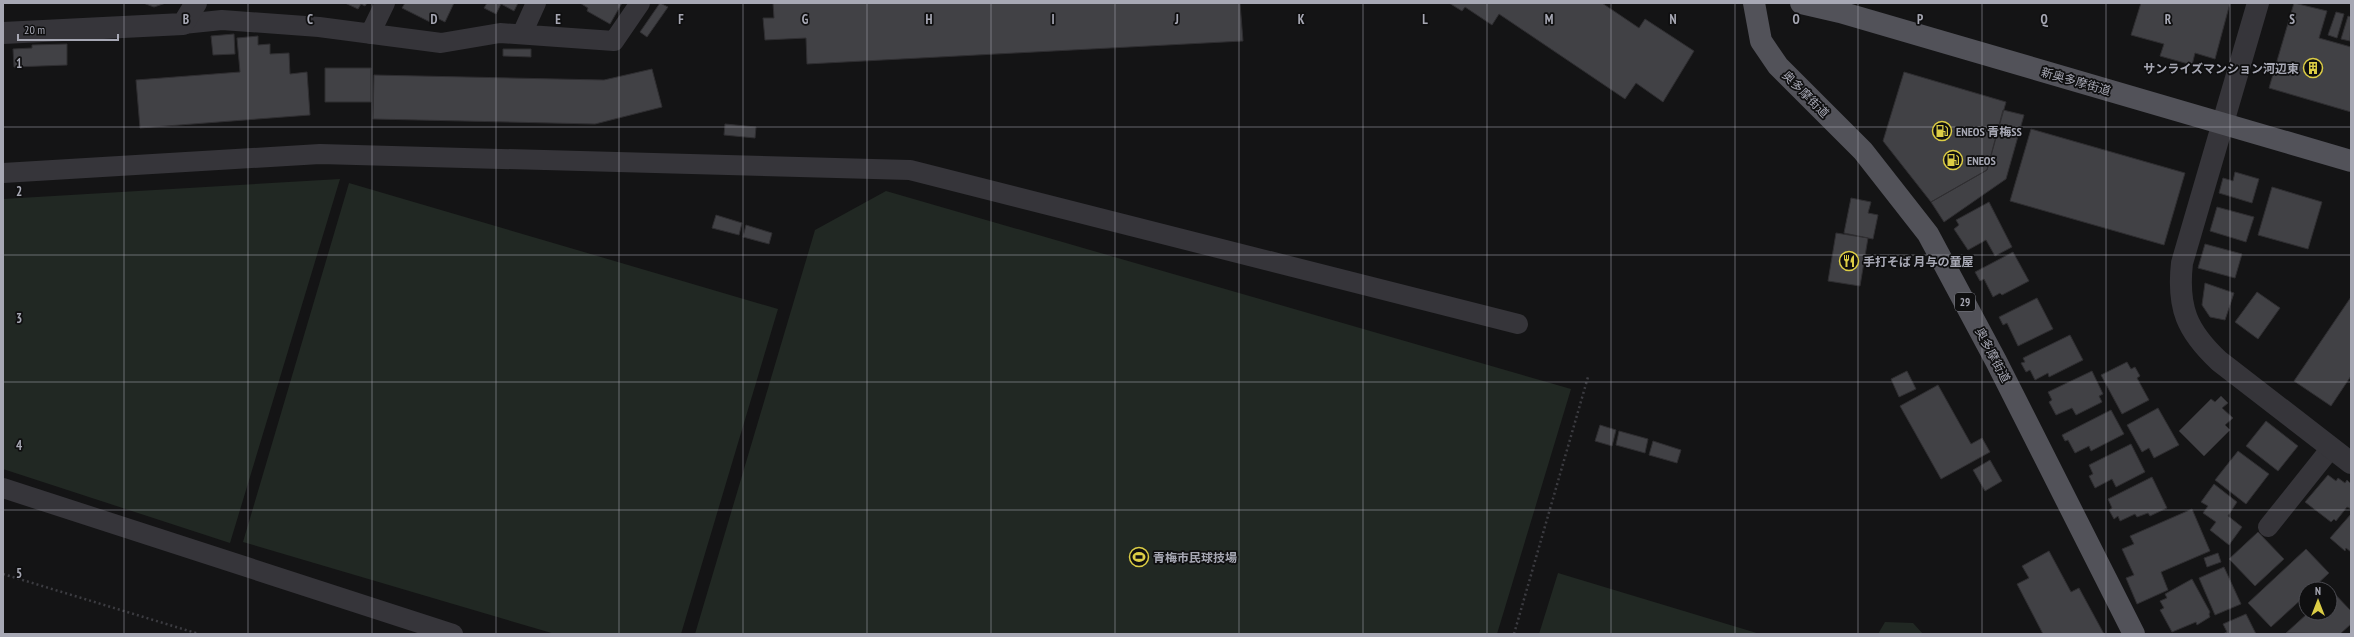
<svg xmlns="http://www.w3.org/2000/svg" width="2354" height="637" font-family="'PT Sans Narrow','Noto Sans JP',sans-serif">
<rect width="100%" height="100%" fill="#141415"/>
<!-- green -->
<path fill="#212823" d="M 340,179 L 230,543 L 3,469 L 3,199 Z
M 349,183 L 778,309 L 681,634 L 555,634 L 243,542 Z
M 886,191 L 1571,389 L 1497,634 L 695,634 L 815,230 Z
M 1558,573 L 1760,634 L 1539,634 Z
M 1885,622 L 1913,623 L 1923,634 L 1878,634 Z"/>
<!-- building -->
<path fill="#414145" stroke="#2f2e31" d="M 143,3 L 166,3 L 154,7 Z
M 345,3 L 367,3 L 365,6 L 361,4 L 358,9 Z
M 405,3 L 454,3 L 445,22 L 433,16 L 430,22 L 402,8 Z
M 487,3 L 518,3 L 514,11 L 501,4 L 496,14 L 484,8 Z
M 580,3 L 622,3 L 610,24 L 587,11 L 588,8 Z
M 660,3 L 668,7 L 647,37 L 640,32 Z
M 773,3 L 1240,3 L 1243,41 L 807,64 L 806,38 L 765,40 L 763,18 L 774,18 Z
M 1449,3 L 1602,3 L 1639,28 L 1645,19 L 1694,51 L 1663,102 L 1636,83 L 1625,99 L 1499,14 L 1492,25 L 1465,7 L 1462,11 Z
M 2141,3 L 2230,3 L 2215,59 L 2195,53 L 2192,65 L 2160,56 L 2164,44 L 2131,35 Z
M 2294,3 L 2327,11 L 2319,38 L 2351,47 L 2351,112 L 2269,88 Z
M 2336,12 L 2344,14 L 2337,38 L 2328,35 Z
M 2348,16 L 2351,17 L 2350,41 L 2341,39 Z
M 234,34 L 235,54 L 213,55 L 211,36 Z
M 258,36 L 258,45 L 270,44 L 270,54 L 289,53 L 290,74 L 307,72 L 310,115 L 140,128 L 136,80 L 240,72 L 237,38 Z
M 67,44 L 67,65 L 14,67 L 13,49 L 32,48 L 32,45 Z
M 503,49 L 531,49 L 531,57 L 503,56 Z
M 325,68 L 371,68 L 371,102 L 325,102 Z
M 652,69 L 662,107 L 595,124 L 373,119 L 374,75 L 604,80 Z
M 1904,72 L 2006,102 L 1987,170 L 1931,202 L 1883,141 Z
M 2003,110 L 2024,115 L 2006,179 L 1944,222 L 1931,202 L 1987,170 Z
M 725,124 L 756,127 L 755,138 L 724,135 Z
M 2031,129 L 2185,173 L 2164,245 L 2010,201 Z
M 2235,172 L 2259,179 L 2252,203 L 2219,193 L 2223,178 L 2233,181 Z
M 2272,187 L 2322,202 L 2308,249 L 2258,235 Z
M 1851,198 L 1871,202 L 1868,213 L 1878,215 L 1873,239 L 1844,233 Z
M 1989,202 L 2012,247 L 1995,256 L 1986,240 L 1968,250 L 1954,229 L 1959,225 L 1956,220 Z
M 2217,207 L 2254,217 L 2246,242 L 2210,231 Z
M 716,215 L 742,223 L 739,235 L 712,228 Z
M 746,225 L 772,233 L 769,244 L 743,237 Z
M 1836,233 L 1868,238 L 1860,286 L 1828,281 Z
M 2205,244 L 2242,254 L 2235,278 L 2198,268 Z
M 2013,252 L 2029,281 L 2002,295 L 2000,293 L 1993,297 L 1984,279 L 1980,281 L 1975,272 Z
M 2205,283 L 2234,293 L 2225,320 L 2210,317 L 2202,305 Z
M 2257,292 L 2280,308 L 2258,339 L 2235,322 Z
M 2351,297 L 2351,376 L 2331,406 L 2294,381 Z
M 2037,298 L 2053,329 L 2018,346 L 2007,323 L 2003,325 L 1999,317 Z
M 2070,335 L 2083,360 L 2049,377 L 2048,373 L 2035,380 L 2030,370 L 2026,372 L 2021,363 L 2025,362 L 2023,358 Z
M 2127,362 L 2131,369 L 2135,367 L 2140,376 L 2137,378 L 2149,400 L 2122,414 L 2101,375 Z
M 1907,371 L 1916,389 L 1899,397 L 1891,379 Z
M 2092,371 L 2103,394 L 2099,396 L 2102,402 L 2076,415 L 2072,408 L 2056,415 L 2049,402 L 2052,400 L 2048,392 Z
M 1938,385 L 1971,444 L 1982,438 L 1990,452 L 1941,479 L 1900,406 Z
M 2221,396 L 2228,403 L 2222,408 L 2233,418 L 2225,425 L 2230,430 L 2204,456 L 2179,431 L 2211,399 L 2215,402 Z
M 2158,408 L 2179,445 L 2154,458 L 2149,448 L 2142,452 L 2127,425 Z
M 2111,410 L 2124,434 L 2091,451 L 2089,446 L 2075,453 L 2068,440 L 2065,441 L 2062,435 Z
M 2266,421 L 2298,446 L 2278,471 L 2246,446 Z
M 1600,425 L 1616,430 L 1612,446 L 1595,441 Z
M 1619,431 L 1648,439 L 1645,453 L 1616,445 Z
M 1653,441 L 1681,450 L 1677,463 L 1649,455 Z
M 2131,444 L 2145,472 L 2116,487 L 2112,479 L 2095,488 L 2089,476 L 2093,474 L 2089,465 Z
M 2238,451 L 2269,474 L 2246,504 L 2215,480 Z
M 1990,460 L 2002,481 L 1985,491 L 1973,470 Z
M 2328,475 L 2336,481 L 2338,478 L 2345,483 L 2347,480 L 2351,484 L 2351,509 L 2347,507 L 2336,521 L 2334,519 L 2331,522 L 2305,502 Z
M 2152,477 L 2167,508 L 2150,516 L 2148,513 L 2137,517 L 2135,514 L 2120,521 L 2118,516 L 2114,519 L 2109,510 L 2112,508 L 2108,499 Z
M 2214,484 L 2237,502 L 2228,516 L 2242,527 L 2229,545 L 2210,530 L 2216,522 L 2203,513 L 2208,506 L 2201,502 Z
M 2192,509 L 2210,551 L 2161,572 L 2168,590 L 2137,604 L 2126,578 L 2134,575 L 2122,549 L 2134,544 L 2130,536 Z
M 2351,514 L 2351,552 L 2346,548 L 2345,551 L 2330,538 Z
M 2258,532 L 2284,559 L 2255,586 L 2229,559 Z
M 2306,549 L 2329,573 L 2312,589 L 2306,589 L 2306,595 L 2271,627 L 2248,603 Z
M 2049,551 L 2071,592 L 2079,588 L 2104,634 L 2043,634 L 2017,584 L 2029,578 L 2022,566 Z
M 2218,553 L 2221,562 L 2207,567 L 2204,558 Z
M 2224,567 L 2241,604 L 2215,615 L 2199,578 Z
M 2192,579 L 2210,612 L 2209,614 L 2210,617 L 2197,625 L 2196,622 L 2172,632 L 2160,610 L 2164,608 L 2160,601 L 2167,598 L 2165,594 Z
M 2332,591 L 2351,611 L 2351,624 L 2340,634 L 2286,633 L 2308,613 L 2330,613 L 2330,593 Z
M 2246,614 L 2256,634 L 2223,634 L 2227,632 L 2223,624 Z"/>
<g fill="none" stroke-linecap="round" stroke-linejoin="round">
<!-- path -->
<path stroke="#3c3c41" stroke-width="2.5" stroke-dasharray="2 3" stroke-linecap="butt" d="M 3,574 L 199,634
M 1514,634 L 1588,377"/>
<!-- service -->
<path stroke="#36353a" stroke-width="20" d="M 183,24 L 222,20 L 319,27 L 441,43 L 500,33 L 614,41 L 640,3
M 370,34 L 385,3
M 522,34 L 536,3
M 3,173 L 320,154 L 910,170 L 1518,324
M 3,488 L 453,634
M 2268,527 L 2331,448"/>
<!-- minor -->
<path stroke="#36353a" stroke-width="22" d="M 2258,3 L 2182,263 C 2177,308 2187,331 2219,361 L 2351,463
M 3,33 L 183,24 L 196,3"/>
<!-- primary -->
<path stroke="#525259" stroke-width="22" d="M 1754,3 L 1761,41 L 1778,66 L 1863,151 L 1928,234 L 1996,361 L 2134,634
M 1801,3 L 1840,12 L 2351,161"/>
</g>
<!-- grid -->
<path fill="none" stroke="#a7a8b4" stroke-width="1" stroke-opacity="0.55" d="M 124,3 L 124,634M 248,3 L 248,634M 372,3 L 372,634M 496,3 L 496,634M 619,3 L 619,634M 743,3 L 743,634M 867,3 L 867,634M 991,3 L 991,634M 1115,3 L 1115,634M 1239,3 L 1239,634M 1363,3 L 1363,634M 1487,3 L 1487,634M 1611,3 L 1611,634M 1735,3 L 1735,634M 1858,3 L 1858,634M 1982,3 L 1982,634M 2106,3 L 2106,634M 2230,3 L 2230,634M 3,127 L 2351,127M 3,255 L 2351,255M 3,382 L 2351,382M 3,510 L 2351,510"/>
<!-- icons -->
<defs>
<symbol id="building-ring" viewBox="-11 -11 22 22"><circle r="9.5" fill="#0f0f10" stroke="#dccd45" stroke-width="1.5"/><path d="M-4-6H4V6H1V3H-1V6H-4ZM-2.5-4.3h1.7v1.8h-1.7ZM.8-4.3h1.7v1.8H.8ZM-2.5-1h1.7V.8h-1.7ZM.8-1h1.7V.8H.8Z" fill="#dccd45"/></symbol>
<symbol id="fuel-ring" viewBox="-11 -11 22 22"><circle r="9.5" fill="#0f0f10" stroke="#dccd45" stroke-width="1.5"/><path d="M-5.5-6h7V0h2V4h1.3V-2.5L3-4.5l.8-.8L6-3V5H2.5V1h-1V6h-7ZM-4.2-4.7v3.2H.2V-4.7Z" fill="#dccd45"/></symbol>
<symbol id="restaurant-ring" viewBox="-11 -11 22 22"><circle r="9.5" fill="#0f0f10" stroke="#dccd45" stroke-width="1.5"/><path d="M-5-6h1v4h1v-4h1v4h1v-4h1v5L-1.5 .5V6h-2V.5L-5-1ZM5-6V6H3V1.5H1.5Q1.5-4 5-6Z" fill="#dccd45"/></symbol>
<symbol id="stadium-ring" viewBox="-11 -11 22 22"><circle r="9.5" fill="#0f0f10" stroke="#dccd45" stroke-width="1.5"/><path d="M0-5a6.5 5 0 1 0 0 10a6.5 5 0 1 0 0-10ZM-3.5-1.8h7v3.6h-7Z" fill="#dccd45"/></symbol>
</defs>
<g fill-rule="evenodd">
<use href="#building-ring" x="2302" y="57" width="22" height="22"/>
<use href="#fuel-ring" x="1931" y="120" width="22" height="22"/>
<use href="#fuel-ring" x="1942" y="149" width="22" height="22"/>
<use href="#restaurant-ring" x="1838" y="250" width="22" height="22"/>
<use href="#stadium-ring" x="1128" y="546" width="22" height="22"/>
</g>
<g text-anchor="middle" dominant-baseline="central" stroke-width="3.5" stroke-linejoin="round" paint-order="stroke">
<!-- shield labels -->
<rect fill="#0f0f10" stroke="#797a83" stroke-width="1" x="1955" y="293" width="20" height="18" rx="3"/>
<g font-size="11" font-weight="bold" fill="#a7a8b4">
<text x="1965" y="302">29</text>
</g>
<!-- poi labels -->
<g font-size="12" font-weight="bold" fill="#a7a8b4" stroke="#0f0f10" text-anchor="start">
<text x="2299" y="68" text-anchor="end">サンライズマンション河辺東</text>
<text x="1956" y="131">ENEOS 青梅SS</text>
<text x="1967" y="160">ENEOS</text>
<text x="1863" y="261">手打そば 月与の童屋</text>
<text x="1153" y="557">青梅市民球技場</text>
</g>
<!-- street labels -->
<g font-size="12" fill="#a7a8b4" stroke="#0f0f10">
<text transform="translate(2076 81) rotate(16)">新奥多摩街道</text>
<text transform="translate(1806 94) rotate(45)">奥多摩街道</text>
<text transform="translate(1993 355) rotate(62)">奥多摩街道</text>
</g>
</g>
<g font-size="13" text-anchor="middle" font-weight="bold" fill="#a7a8b4" stroke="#0f0f10" stroke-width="3.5" stroke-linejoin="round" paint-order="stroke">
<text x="186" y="24">B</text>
<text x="310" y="24">C</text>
<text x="434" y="24">D</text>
<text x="558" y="24">E</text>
<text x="681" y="24">F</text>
<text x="805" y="24">G</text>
<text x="929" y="24">H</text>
<text x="1053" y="24">I</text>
<text x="1177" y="24">J</text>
<text x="1301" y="24">K</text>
<text x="1425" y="24">L</text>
<text x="1549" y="24">M</text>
<text x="1673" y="24">N</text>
<text x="1796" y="24">O</text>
<text x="1920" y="24">P</text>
<text x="2044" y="24">Q</text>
<text x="2168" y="24">R</text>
<text x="2292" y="24">S</text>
<text x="19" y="68">1</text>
<text x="19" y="196">2</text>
<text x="19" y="323">3</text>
<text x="19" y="450">4</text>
<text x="19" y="578">5</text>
</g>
<!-- border -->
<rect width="2354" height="637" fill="none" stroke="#a7a8b4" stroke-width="8"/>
<!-- north arrow -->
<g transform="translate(2318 601)"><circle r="19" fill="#0f0f10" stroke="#4c4c52"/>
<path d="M0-3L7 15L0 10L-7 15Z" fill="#dccd45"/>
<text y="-6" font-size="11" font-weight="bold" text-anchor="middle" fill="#a7a8b4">N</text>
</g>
<!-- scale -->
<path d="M18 34v6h100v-6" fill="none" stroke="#a7a8b4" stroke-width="2"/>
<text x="24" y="34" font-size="12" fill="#a7a8b4" stroke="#0f0f10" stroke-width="3" paint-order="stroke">20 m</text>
</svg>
